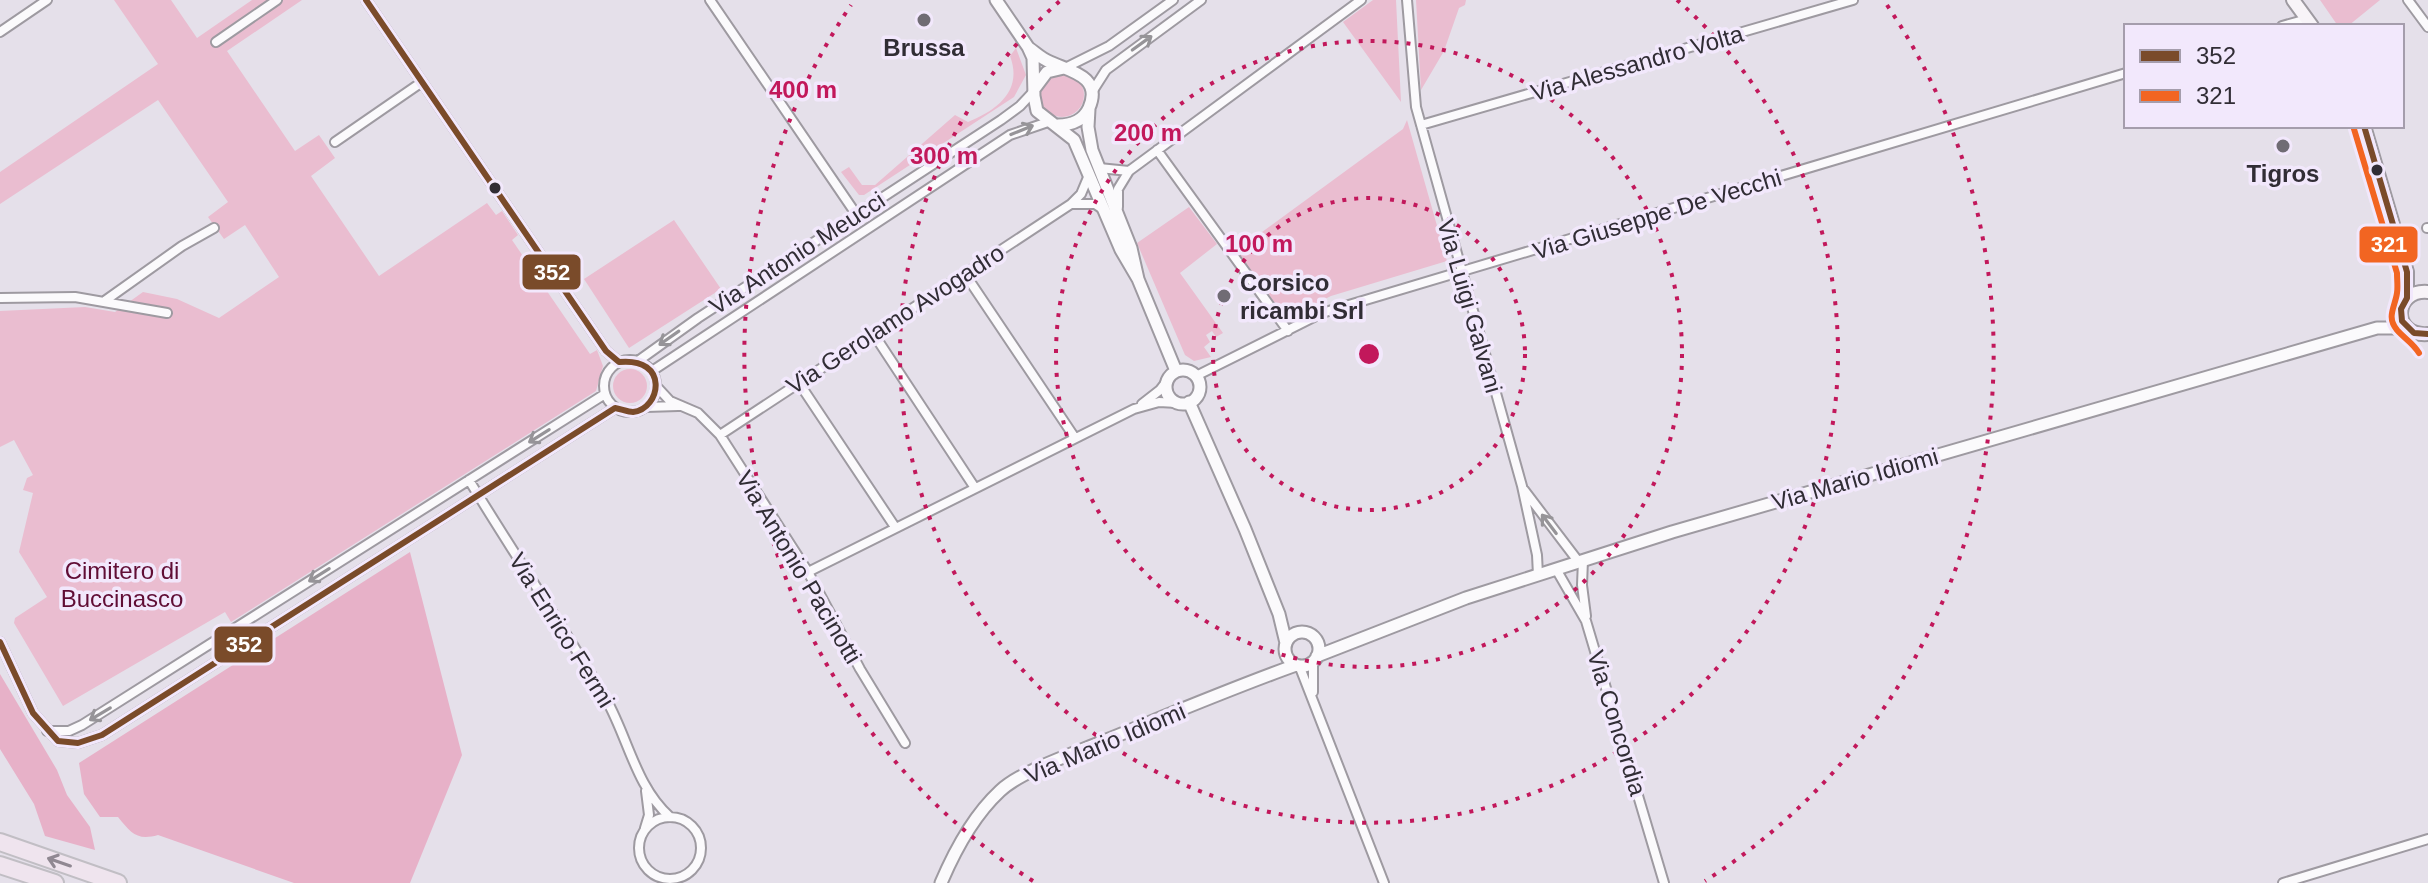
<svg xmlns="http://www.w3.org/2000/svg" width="2428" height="883" font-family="Arial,sans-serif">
<rect width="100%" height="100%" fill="#e5e0ea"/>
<!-- green -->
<path fill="#eabdd0" d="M 114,0 L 171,0 L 197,38 L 252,0 L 302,0 L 227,51 L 295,151 L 319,135 L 335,158 L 311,176 L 379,276 L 487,203 L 496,215 L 502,211 L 518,235 L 512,240 L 590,354 L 597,350 L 603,366 L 596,391 L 231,622 L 225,612 L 63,706 L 14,623 L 15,618 L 47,597 L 19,552 L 33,493 L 23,490 L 27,478 L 33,475 L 14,440 L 0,447 L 0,311 L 85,307 L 115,312 L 143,292 L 177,299 L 219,318 L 279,277 L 245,225 L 224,239 L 208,217 L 228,202 L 158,100 L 0,204 L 0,172 L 158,64 Z
M 1373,0 L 1396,0 L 1401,102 L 1343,22 Z
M 1416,0 L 1466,0 L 1465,5 L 1459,8 L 1444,51 L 1421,90 Z
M 2320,0 L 2380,0 L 2348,26 L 2338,26 Z
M 1016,48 L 1026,75 L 1014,97 L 864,195 L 859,195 L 841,172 L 849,167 L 862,185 L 875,185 L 955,115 L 968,122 C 998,110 1023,90 1010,56 Z
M1040 95a22 22 0 1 1 44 0a22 22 0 1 1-44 0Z
M 1407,120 L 1447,261 L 1331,296 L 1286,318 L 1236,251 L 1403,129 Z
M 1189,207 L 1217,244 L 1180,273 L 1223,333 L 1216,337 L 1212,331 L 1206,335 L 1210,342 L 1204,347 L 1211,357 L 1194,361 L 1185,355 L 1137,243 Z
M 674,220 L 721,289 L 629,348 L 584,279 Z
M613 386a17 17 0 1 1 34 0a17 17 0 1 1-34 0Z"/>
<!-- forest -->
<path fill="#e7b1c8" d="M 410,552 L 462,755 L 410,883 L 294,883 L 158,835 C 137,841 131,833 118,817 L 100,817 L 84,794 L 79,763 Z
M 0,674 L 57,770 L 67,795 L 90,827 L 95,850 L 45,836 L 34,804 L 0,749 Z"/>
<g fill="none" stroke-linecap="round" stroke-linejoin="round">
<defs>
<path id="minor" d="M 366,0 L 606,351 L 619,362
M 710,0 L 856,214
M 1407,0 L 1416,107 L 1522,486 L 1537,555 L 1538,575
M 2408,0 L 2428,27
M 2282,26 L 2307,19
M 0,32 L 47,0
M 216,42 L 277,0
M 1065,68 L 1109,46 L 1173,0
M 1092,92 L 1106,70 L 1201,0
M 1421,125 L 1853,0
M 335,142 L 422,82
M 1157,150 L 1288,331
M 1099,168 L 1129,171
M 1072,204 L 1095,204 L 1104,210
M 1118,207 L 1118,189 L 1129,171 L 1361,0
M 2427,228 L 2428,228
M 965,274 L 1075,438
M 0,298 L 75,297 L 167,313
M 106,300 L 182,246 L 214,228
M 873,333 L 975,488
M604 386a26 26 0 1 1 52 0a26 26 0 1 1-52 0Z
M 638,361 L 698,318 L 1001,120 L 1020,106 L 1034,91
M 652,371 L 1010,135 L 1048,122
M 1196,376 L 1322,313 L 2126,73
M 799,383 L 895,527
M 657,387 L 670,401 L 698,413 L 720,435 L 808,572 L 860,669 L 905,743
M 1142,404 L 1160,390 L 1167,381
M 646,407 L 678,406
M 720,435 L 1071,204 L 1081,194 L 1089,175
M 469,480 C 514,554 562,625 606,699 C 628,738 636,787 670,817
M 1524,490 L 1578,561
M 1583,560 L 1582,585 L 1586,616
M 1556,569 L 1586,621 L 1664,883
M 808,572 L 1134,409 L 1159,402 L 1177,403
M 0,642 L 33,713 L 58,741 L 78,743 L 102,735 L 615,408
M 1299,665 L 1384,883
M 1313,692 L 1313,661
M 47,731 L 69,731 L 82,725 L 605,394
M639 848a31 31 0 1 1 62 0a31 31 0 1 1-62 0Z
M 645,828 L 649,815 L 646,791
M 2283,883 L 2428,839"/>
<path id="tertiary" d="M 996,0 L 1028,47 L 1033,58 L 1034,96 L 1037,111 L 1074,140 L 1121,250 L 1138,279
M 1029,48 C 1036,53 1042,59 1050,62 C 1069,71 1103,76 1089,108 C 1083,121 1072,125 1058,125
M 1035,88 L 1047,72 L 1064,68
M 1089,109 L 1088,127 L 1092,150 L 1131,248 L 1138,279 L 1176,371
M1166 387a17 17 0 1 1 34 0a17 17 0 1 1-34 0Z
M 1189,402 L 1245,529 L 1279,614 L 1286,643
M1285 649a17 17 0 1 1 34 0a17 17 0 1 1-34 0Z
M 1317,656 L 1466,598 L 1672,532 L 2377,328 L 2406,328
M 941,883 C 955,850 973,816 1000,791 C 1021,771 1075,753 1104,741 C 1168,715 1232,688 1296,665"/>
<path id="secondary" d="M 2293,0 L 2312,26
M 2364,126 L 2407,272 L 2407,298
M 2428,292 C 2393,289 2391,337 2428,334"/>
<path id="motorway" d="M 0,842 L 118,883
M 0,865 L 55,883"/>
</defs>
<!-- minor casing -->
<use href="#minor" stroke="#9e9aa1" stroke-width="12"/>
<!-- tertiary casing -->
<use href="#tertiary" stroke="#9e9aa1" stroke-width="15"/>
<!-- secondary casing -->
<use href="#secondary" stroke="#9e9aa1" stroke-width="16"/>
<!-- motorway casing -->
<use href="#motorway" stroke="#c1bec4" stroke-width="20"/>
<!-- minor -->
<use href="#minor" stroke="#fbfafc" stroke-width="8"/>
<!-- tertiary -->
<use href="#tertiary" stroke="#fbfafc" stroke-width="11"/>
<!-- secondary -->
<use href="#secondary" stroke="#f8f4f8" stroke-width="12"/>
<!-- motorway -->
<use href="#motorway" stroke="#efe4ee" stroke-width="16"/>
<defs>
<path id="bus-1" d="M 2364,126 L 2407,272 L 2407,298 L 2401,309 L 2402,321 L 2414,333 L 2428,334
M 0,642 L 33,713 L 58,741 L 78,743 L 102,735 L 615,408 C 621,409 628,412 633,412 C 661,409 670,357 619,362 L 606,351 L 366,0"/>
<path id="bus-2" d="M 2354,129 L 2397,273 C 2397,280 2398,287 2397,293 C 2395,307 2386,317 2397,330 C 2405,339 2413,343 2419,353"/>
</defs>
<!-- bus-1 casing -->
<use href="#bus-1" stroke="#f2e8fc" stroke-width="12"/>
<!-- bus-2 casing -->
<use href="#bus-2" stroke="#f2e8fc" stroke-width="12"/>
<!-- bus-1 -->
<use href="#bus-1" stroke="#7a4b2a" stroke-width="6"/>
<!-- bus-2 -->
<use href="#bus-2" stroke="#f26522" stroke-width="6"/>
</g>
<!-- one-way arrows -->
<defs><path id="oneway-shaft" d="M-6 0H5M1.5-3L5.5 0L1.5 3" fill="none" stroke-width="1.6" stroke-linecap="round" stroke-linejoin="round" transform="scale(2)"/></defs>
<g stroke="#969498">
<use href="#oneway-shaft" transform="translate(1142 43) rotate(-36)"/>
<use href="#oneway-shaft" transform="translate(1022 130) rotate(-22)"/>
<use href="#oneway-shaft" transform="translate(669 338) rotate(145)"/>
<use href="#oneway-shaft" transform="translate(539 436) rotate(148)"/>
<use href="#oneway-shaft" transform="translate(1549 524) rotate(-127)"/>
<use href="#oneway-shaft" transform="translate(319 575) rotate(148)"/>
<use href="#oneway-shaft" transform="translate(100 714) rotate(149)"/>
</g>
<use stroke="#908892" href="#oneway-shaft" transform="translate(59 862) rotate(-161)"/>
<!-- distance rings -->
<g fill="none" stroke="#c2185b" stroke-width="4" stroke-dasharray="4 8">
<circle cx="1369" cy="354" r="156"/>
<circle cx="1369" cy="354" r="313"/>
<path d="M1677 0A469 469 0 1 1 1061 0"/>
<path d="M1033 881A625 625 0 0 1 851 5M1887 5A625 625 0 0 1 1705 881"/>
</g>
<!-- markers -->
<g fill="#706c74" stroke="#f2e8fc" stroke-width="3">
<circle cx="924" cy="20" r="8"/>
<circle cx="2283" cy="146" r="8"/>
<circle cx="1224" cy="296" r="8"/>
</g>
<g fill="#312d35" stroke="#f2e8fc" stroke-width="3">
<circle cx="2377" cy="170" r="7"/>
<circle cx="495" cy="188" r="7"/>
</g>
<g text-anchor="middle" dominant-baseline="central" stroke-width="7" stroke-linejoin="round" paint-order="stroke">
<!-- poi labels -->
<g font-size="24" font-weight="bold" fill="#312d35" stroke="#f2e8fc">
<text x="924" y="47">Brussa</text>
<text x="2283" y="173">Tigros</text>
<text x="1240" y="282" text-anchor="start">Corsico<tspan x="1240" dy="28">ricambi Srl</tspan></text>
</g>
<!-- street labels -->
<g font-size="24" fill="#312d35" stroke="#f2e8fc">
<text transform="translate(1637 63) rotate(-16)">Via Alessandro Volta</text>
<text transform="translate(1657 214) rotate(-17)">Via Giuseppe De Vecchi</text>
<text transform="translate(797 253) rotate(-33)">Via Antonio Meucci</text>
<text transform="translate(1470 306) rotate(74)">Via Luigi Galvani</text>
<text transform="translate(895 319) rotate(-33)">Via Gerolamo Avogadro</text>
<text transform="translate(1855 479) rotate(-16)">Via Mario Idiomi</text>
<text transform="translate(799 567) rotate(59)">Via Antonio Pacinotti</text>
<text transform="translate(562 630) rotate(58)">Via Enrico Fermi</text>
<text transform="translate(1617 723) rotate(73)">Via Concordia</text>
<text transform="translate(1105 743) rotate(-23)">Via Mario Idiomi</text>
</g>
<!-- park labels -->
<g font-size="24" fill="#600d35" stroke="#f2e8fc">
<text x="122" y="570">Cimitero di<tspan x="122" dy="28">Buccinasco</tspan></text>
</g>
</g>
<circle cx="1369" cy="354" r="12" fill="#c2185b" stroke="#f2e8fc" stroke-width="4"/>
<g font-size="24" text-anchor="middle" font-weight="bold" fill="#c2185b" stroke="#f2e8fc" stroke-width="7" stroke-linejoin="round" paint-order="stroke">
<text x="803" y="98">400 m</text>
<text x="1148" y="141">200 m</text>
<text x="944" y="164">300 m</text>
<text x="1259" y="252">100 m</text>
</g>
<g stroke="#f2e8fc" stroke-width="3">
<rect x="2358" y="225" width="61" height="39" rx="8" fill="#f26522"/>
<rect x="521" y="253" width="61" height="38" rx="8" fill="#7a4b2a"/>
<rect x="213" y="625" width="61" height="39" rx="8" fill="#7a4b2a"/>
</g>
<g font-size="22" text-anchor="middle" font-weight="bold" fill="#fff">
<text x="2389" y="252">321</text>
<text x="552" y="280">352</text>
<text x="244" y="652">352</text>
</g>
<!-- legend -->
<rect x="2124" y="24" width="280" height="104" fill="#f2e8fc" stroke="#a59dac" stroke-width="2"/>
<rect x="2140" y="50" width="40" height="12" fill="#7a4b2a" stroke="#a59dac" stroke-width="2"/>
<text x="2196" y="64" font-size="24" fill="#312d35">352</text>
<rect x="2140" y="90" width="40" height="12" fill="#f26522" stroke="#a59dac" stroke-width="2"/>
<text x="2196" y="104" font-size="24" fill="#312d35">321</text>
</svg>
